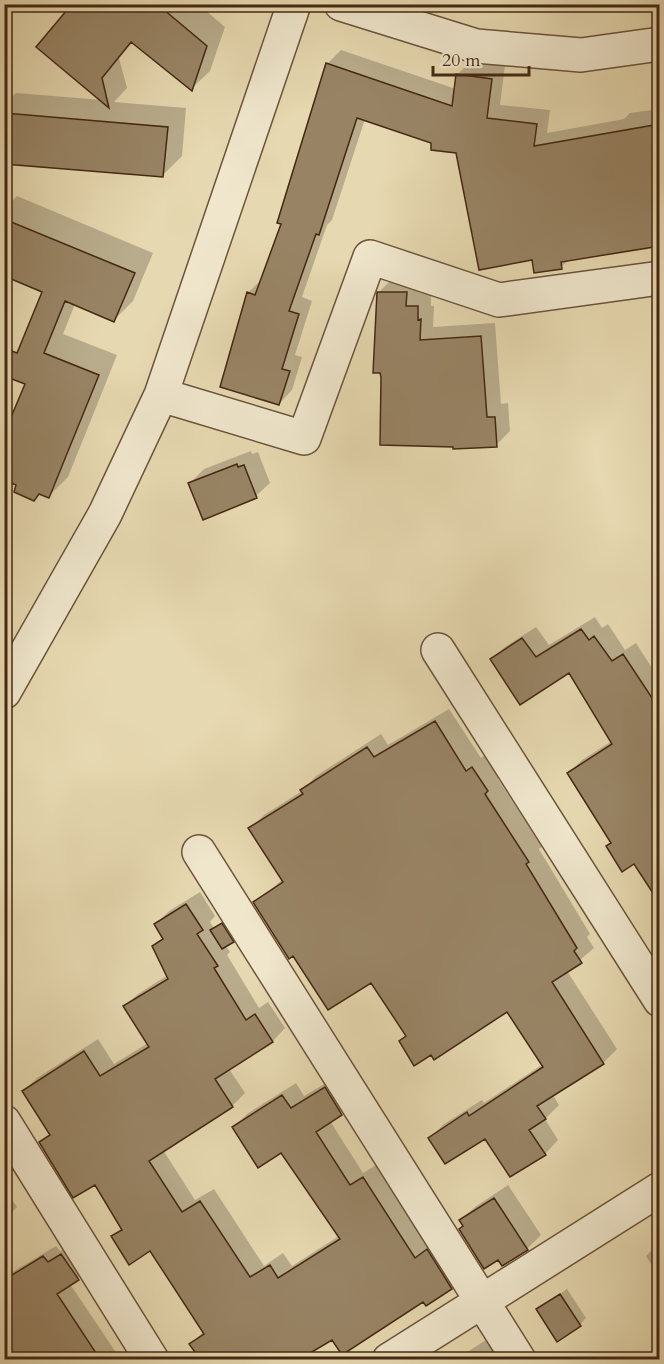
<svg xmlns="http://www.w3.org/2000/svg" width="664" height="1364" font-family="Cardo,serif">
<rect width="100%" height="100%" fill="#e6d8b0"/>
<filter id="stains"><feTurbulence type="fractalNoise" baseFrequency=".00333" numOctaves="4"/><feColorMatrix values="0 0 0 0 .2 0 0 0 0 .09 0 0 0 0 .02 0 0 0 .5 -.17"/></filter>
<radialGradient id="worn" r=".72"><stop offset=".6" stop-color="#630" stop-opacity="0"/><stop offset="1" stop-color="#630" stop-opacity=".3"/></radialGradient>
<!-- shadow -->
<path fill="#0003" d="M 63,4 L 198,4 L 225,27 L 210,71 L 191,89 L 133,42 L 119,58 L 127,88 L 114,102 L 186,108 L 182,156 L 162,176 L 4,163 L 4,104 L 16,93 L 102,100 Z
M 341,50 L 456,89 L 457,75 L 471,61 L 505,65 L 500,105 L 550,110 L 547,133 L 624,119 L 630,113 L 660,109 L 660,244 L 570,259 L 561,267 L 533,259 L 458,151 L 365,119 L 332,220 L 327,225 L 302,297 L 312,301 L 295,355 L 302,357 L 292,390 L 279,404 L 248,293 L 262,279 L 283,223 L 327,64 Z
M 17,196 L 153,253 L 133,301 L 114,320 L 75,304 L 63,334 L 117,355 L 68,477 L 49,496 L 41,493 L 34,499 L 27,383 L 44,291 L 4,275 L 4,209 Z
M 393,278 L 420,279 L 420,293 L 431,293 L 431,306 L 434,306 L 433,327 L 495,323 L 501,404 L 508,403 L 510,431 L 496,445 L 383,377 L 379,292 Z
M 251,451 L 252,454 L 258,452 L 270,483 L 256,496 L 190,483 L 204,469 Z
M 595,617 L 602,628 L 608,624 L 625,650 L 636,643 L 652,668 L 660,664 L 660,901 L 635,862 L 607,846 L 613,841 L 569,773 L 582,760 L 612,741 L 569,671 L 492,659 L 505,647 L 536,627 L 549,645 Z
M 449,709 L 481,758 L 486,754 L 501,777 L 498,779 L 542,847 L 539,849 L 590,934 L 587,937 L 594,948 L 567,971 L 617,1049 L 603,1063 L 553,1095 L 559,1105 L 545,1119 L 558,1140 L 545,1154 L 485,1137 L 430,1138 L 444,1124 L 482,1100 L 484,1103 L 543,1064 L 508,1010 L 431,1053 L 407,1035 L 372,981 L 255,903 L 283,879 L 250,829 L 264,815 L 302,791 L 316,776 L 381,734 L 388,745 Z
M 200,892 L 215,916 L 210,922 L 230,952 L 227,955 L 259,1008 L 268,1002 L 285,1028 L 273,1041 L 229,1069 L 245,1093 L 232,1106 L 163,1150 L 195,1200 L 214,1189 L 264,1266 L 283,1253 L 292,1266 L 339,1236 L 281,1151 L 234,1127 L 247,1114 L 296,1083 L 304,1096 L 338,1076 L 354,1101 L 330,1121 L 363,1173 L 376,1165 L 428,1246 L 464,1275 L 451,1288 L 332,1338 L 298,1360 L 201,1360 L 191,1344 L 204,1331 L 150,1249 L 113,1236 L 122,1227 L 95,1183 L 41,1143 L 51,1133 L 24,1091 L 37,1078 L 98,1039 L 114,1064 L 148,1043 L 125,1006 L 138,994 L 168,975 L 154,946 L 164,937 L 156,924 L 169,911 Z
M 4,1164 L 8,1170 L 4,1174 Z
M 508,1185 L 541,1235 L 527,1249 L 498,1258 L 461,1220 L 475,1207 Z
M 4,1188 L 17,1207 L 4,1220 Z
M 660,1242 L 660,1279 L 646,1256 Z
M 74,1243 L 90,1267 L 70,1284 L 121,1360 L 4,1360 L 4,1277 L 56,1246 L 60,1251 Z
M 567,1289 L 586,1318 L 580,1325 L 538,1310 Z
M 486,1340 L 498,1360 L 455,1360 Z"/>
<!-- building -->
<path fill="#988465" stroke="#442813" stroke-width="1.5" d="M 72,4 L 157,4 L 207,46 L 192,91 L 131,42 L 102,78 L 109,108 L 36,47 Z
M 326,63 L 452,106 L 456,74 L 492,79 L 487,118 L 537,124 L 534,146 L 660,124 L 660,246 L 561,262 L 562,269 L 534,273 L 532,260 L 479,270 L 456,153 L 431,150 L 431,143 L 357,118 L 319,235 L 316,234 L 289,311 L 299,314 L 282,369 L 290,371 L 279,405 L 220,387 L 247,292 L 255,295 L 281,224 L 277,223 Z
M 4,113 L 168,127 L 163,177 L 4,164 Z
M 4,219 L 135,273 L 114,322 L 65,301 L 44,353 L 99,375 L 49,498 L 39,494 L 34,501 L 14,492 L 16,485 L 4,480 L 4,434 L 25,384 L 4,376 L 4,348 L 17,353 L 42,292 L 4,276 Z
M 377,292 L 407,292 L 406,306 L 418,306 L 418,320 L 421,319 L 420,340 L 481,336 L 487,417 L 495,417 L 497,447 L 453,449 L 453,447 L 380,445 L 381,377 L 380,373 L 373,373 Z
M 237,464 L 238,467 L 244,465 L 257,498 L 203,520 L 188,483 Z
M 581,629 L 589,640 L 594,636 L 612,661 L 623,654 L 660,710 L 660,904 L 634,864 L 622,872 L 606,846 L 611,843 L 567,773 L 612,744 L 569,673 L 520,705 L 490,659 L 522,638 L 536,657 Z
M 435,721 L 466,771 L 472,767 L 488,791 L 485,794 L 529,862 L 526,864 L 577,948 L 574,951 L 582,963 L 552,982 L 604,1064 L 537,1106 L 546,1119 L 529,1130 L 546,1155 L 510,1177 L 485,1139 L 445,1164 L 428,1138 L 467,1112 L 469,1116 L 543,1067 L 507,1012 L 434,1060 L 431,1055 L 414,1066 L 399,1041 L 406,1036 L 371,983 L 328,1010 L 293,956 L 289,959 L 253,902 L 283,882 L 248,828 L 303,794 L 300,790 L 367,747 L 374,757 Z
M 186,904 L 203,930 L 197,934 L 218,966 L 214,968 L 246,1020 L 255,1014 L 273,1042 L 215,1079 L 233,1107 L 149,1161 L 182,1212 L 200,1201 L 250,1277 L 270,1265 L 278,1278 L 340,1239 L 281,1153 L 258,1168 L 232,1127 L 282,1095 L 291,1108 L 325,1087 L 342,1115 L 316,1132 L 350,1185 L 363,1177 L 415,1258 L 427,1249 L 452,1289 L 426,1306 L 423,1302 L 342,1355 L 332,1340 L 300,1359 L 200,1359 L 189,1344 L 204,1334 L 150,1251 L 129,1265 L 111,1236 L 122,1230 L 95,1185 L 73,1198 L 39,1142 L 50,1135 L 22,1091 L 84,1051 L 100,1076 L 149,1047 L 123,1006 L 168,979 L 152,946 L 163,939 L 154,924 Z
M 222,923 L 234,942 L 222,949 L 210,930 Z
M 494,1198 L 528,1250 L 502,1266 L 498,1260 L 484,1269 L 459,1229 L 463,1226 L 459,1220 Z
M 61,1254 L 79,1280 L 57,1294 L 100,1359 L 4,1359 L 4,1280 L 43,1256 L 48,1262 Z
M 560,1294 L 581,1326 L 557,1342 L 536,1309 Z"/>
<g fill="none" stroke-linecap="round" stroke-linejoin="round">
<defs>
<path id="minor" d="M 341,4 L 476,46 L 581,55 L 660,44
M 161,395 L 304,438 L 370,257 L 499,300 L 660,278
M 438,650 L 660,1000
M 4,692 L 105,514 L 161,395 L 294,4
M 199,852 L 519,1360
M 4,1122 L 152,1360
M 389,1360 L 660,1189"/>
</defs>
<!-- minor casing -->
<use href="#minor" stroke="#6c543a" stroke-width="36"/>
<!-- minor -->
<use href="#minor" stroke="#efe6cc" stroke-width="33"/>
</g>
<!-- margin -->
<rect width="664" height="1364" fill="none" stroke="#e6d8b0" stroke-width="24"/>
<rect x="6" y="6" width="652" height="1352" fill="none" stroke="#442813" stroke-width="3"/>
<rect x="12" y="12" width="640" height="1340" fill="none" stroke="#442813" stroke-width="1.5"/>
<!-- scale -->
<path d="M433 66v9h96v-9" fill="none" stroke="#442813" stroke-width="3"/>
<text x="442" y="66" font-size="18" fill="#442813" stroke="#efe6cc" stroke-width="4.5" paint-order="stroke">20 m</text>
<rect width="100%" height="100%" filter="url(#stains)"/>
<rect width="100%" height="100%" fill="url(#worn)"/>
</svg>
